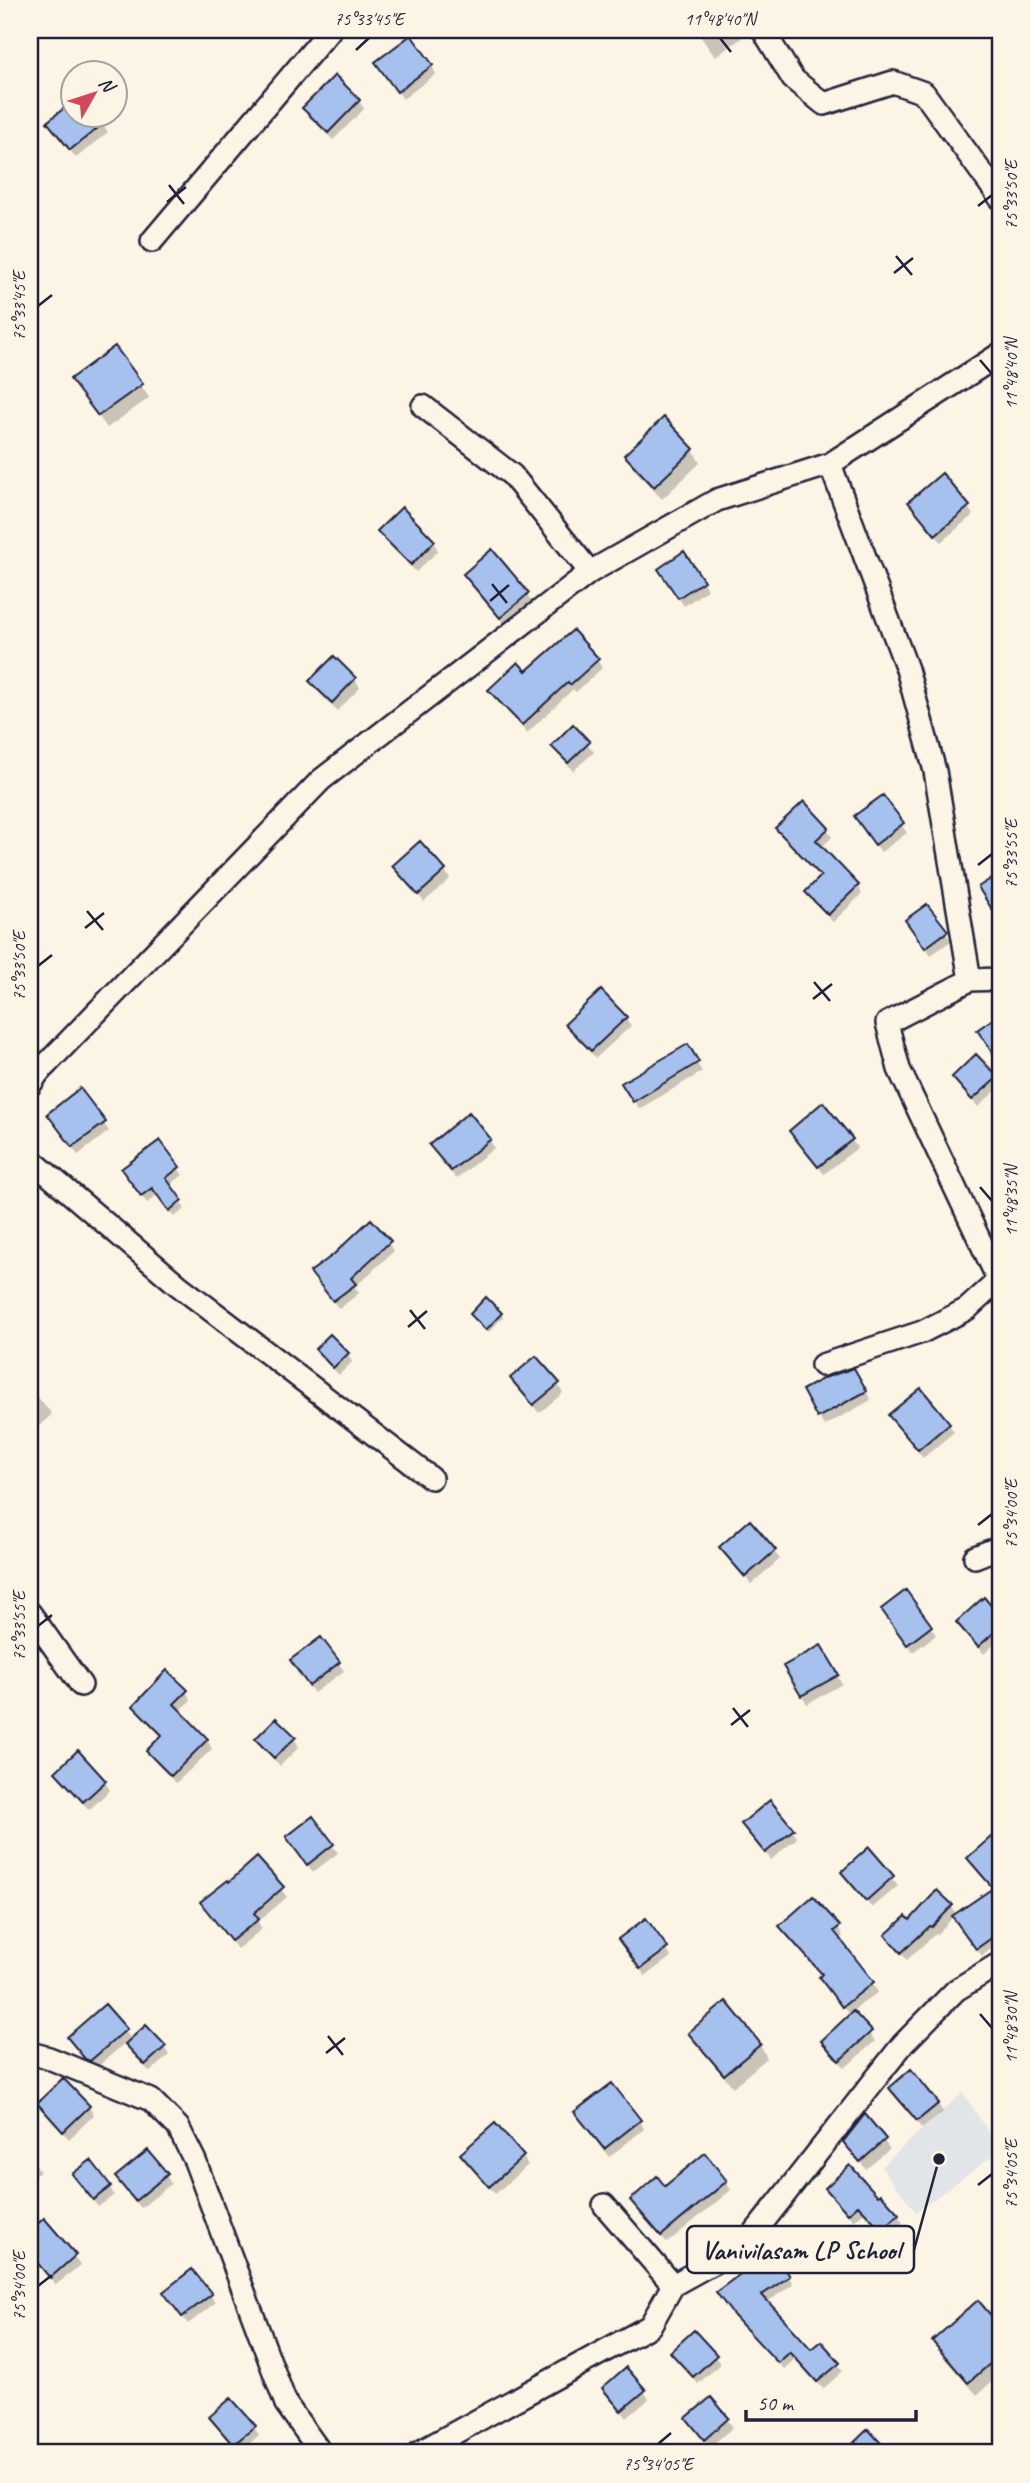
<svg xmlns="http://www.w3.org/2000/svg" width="1030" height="2483" font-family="Caveat,sans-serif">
<rect width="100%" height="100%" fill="#fcf5e5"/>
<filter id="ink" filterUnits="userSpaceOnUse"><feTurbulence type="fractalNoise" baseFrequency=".0143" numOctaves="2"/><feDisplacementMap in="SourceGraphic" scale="14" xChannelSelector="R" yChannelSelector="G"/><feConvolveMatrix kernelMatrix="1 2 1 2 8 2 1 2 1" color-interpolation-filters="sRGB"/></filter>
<g filter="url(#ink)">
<!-- built -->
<path fill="#e2e5e8" d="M 963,2092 L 1000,2151 L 916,2212 L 881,2167 Z"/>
<!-- shadow -->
<path fill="#0003" d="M 294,30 L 311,30 L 301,38 Z
M 696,30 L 738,30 L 742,38 L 715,57 Z
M 432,66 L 436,74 L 403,99 L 382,70 Z
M 335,78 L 359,101 L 364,109 L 333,140 L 309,117 L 304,108 Z
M 74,116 L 96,116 L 108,132 L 76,158 L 49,122 Z
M 73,380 L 141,385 L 149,398 L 107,428 Z
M 693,450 L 700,463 L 662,499 L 633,468 L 626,455 Z
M 910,502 L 968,507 L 973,515 L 941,542 Z
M 380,531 L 434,542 L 438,551 L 416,572 L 384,539 Z
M 492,552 L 533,603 L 506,626 L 465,574 Z
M 665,578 L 703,582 L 707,590 L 684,606 Z
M 334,659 L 355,679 L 360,688 L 337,711 L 316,690 L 311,681 Z
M 597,660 L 602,668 L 576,692 L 573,689 L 527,733 L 495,699 L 491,691 Z
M 1000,722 L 1000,740 L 993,728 Z
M 573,727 L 594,752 L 573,771 L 553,746 Z
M 883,798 L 907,833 L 881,852 L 861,825 Z
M 1000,803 L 1000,831 L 988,813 Z
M 778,828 L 827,829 L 832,837 L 821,848 L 858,886 L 862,894 L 833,922 L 812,900 L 807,892 L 821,878 L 782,836 Z
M 395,866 L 445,871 L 450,879 L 424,902 Z
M 927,906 L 951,941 L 931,955 L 912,929 Z
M 626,1018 L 631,1026 L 596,1058 L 572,1033 L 567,1024 Z
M 687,1046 L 702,1072 L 639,1109 L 624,1084 Z
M 954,1078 L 996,1078 L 1000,1087 L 978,1107 Z
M 80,1091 L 109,1131 L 78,1155 L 54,1122 Z
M 791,1131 L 852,1140 L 857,1148 L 824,1174 Z
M 490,1140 L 494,1148 L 456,1179 L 431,1145 Z
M 159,1142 L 183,1175 L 169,1186 L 185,1209 L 174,1217 L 157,1195 L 147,1203 L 127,1177 Z
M 371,1222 L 394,1251 L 355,1287 L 359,1293 L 339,1309 L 317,1280 L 334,1256 Z
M 501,1314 L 503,1317 L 489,1332 L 474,1318 Z
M 317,1350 L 348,1354 L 352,1362 L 339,1375 L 322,1358 Z
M 854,1370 L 871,1400 L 824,1426 L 804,1390 Z
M 558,1384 L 563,1393 L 539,1413 L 517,1386 Z
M 30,1388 L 52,1414 L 32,1433 L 30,1430 Z
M 896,1424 L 949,1424 L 954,1432 L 923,1458 Z
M 750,1523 L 780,1559 L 751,1584 L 721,1548 Z
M 906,1593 L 936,1635 L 913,1652 L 888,1617 Z
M 983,1600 L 1000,1618 L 1000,1639 L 984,1654 L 958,1623 Z
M 321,1639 L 344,1671 L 314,1693 L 297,1669 Z
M 820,1647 L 842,1684 L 807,1704 L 786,1667 Z
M 186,1691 L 191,1700 L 179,1712 L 207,1740 L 212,1749 L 176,1783 L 153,1760 L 148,1752 L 162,1737 L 140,1715 L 135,1707 Z
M 294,1738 L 299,1747 L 280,1766 L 262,1747 L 257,1739 Z
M 57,1772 L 105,1782 L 110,1790 L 89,1810 Z
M 313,1818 L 338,1853 L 313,1872 L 293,1845 Z
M 743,1824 L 793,1830 L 797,1838 L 771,1860 Z
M 993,1838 L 1000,1847 L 1000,1942 L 982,1956 L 954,1916 L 937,1935 L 936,1933 L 907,1960 L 887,1936 L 910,1922 L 951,1906 L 957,1915 L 994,1889 L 970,1859 Z
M 869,1850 L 898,1886 L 872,1908 L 843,1873 Z
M 257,1860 L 287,1897 L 258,1922 L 262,1929 L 237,1949 L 202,1903 L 229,1885 Z
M 782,1926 L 838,1927 L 843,1936 L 839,1939 L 878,1992 L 851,2012 L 875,2041 L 845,2068 L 823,2041 L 850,2016 L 826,1985 L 823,1976 Z
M 625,1948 L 666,1949 L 671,1957 L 645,1976 Z
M 105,2006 L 132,2040 L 164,2047 L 169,2055 L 150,2072 L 132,2053 L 126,2042 L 96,2068 L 92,2067 L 69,2038 Z
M 691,2033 L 760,2045 L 767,2058 L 733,2087 L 698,2046 Z
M 63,2080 L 89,2107 L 94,2115 L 69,2139 L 44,2112 L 39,2103 Z
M 891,2088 L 938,2104 L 943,2112 L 922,2129 Z
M 865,2117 L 890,2149 L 866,2169 L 845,2142 Z
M 581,2121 L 640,2121 L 644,2129 L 609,2157 Z
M 30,2154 L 40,2172 L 30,2178 Z
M 462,2154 L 523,2157 L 528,2165 L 495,2194 Z
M 166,2175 L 171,2184 L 141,2208 L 122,2185 Z
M 80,2182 L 110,2187 L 114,2195 L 98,2207 Z
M 726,2182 L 731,2190 L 667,2243 L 632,2200 L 665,2188 Z
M 827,2188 L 878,2199 L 898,2215 L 903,2223 L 888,2237 L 864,2212 L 854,2221 Z
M 44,2221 L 80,2265 L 56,2285 L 30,2255 L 30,2233 Z
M 789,2277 L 793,2284 L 766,2303 L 811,2352 L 838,2364 L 843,2371 L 823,2389 L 796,2358 L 784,2369 L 740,2324 L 723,2300 Z
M 210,2295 L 215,2303 L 188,2324 L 170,2301 Z
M 978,2303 L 1000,2328 L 1000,2374 L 977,2395 L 941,2354 L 934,2342 Z
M 672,2352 L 715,2356 L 720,2364 L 698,2384 Z
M 604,2388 L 644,2391 L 649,2399 L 627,2418 Z
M 711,2399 L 733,2427 L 710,2447 L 688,2419 Z
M 211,2418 L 254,2427 L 259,2435 L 239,2453 Z"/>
<!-- building -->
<path fill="#a7c1ee" stroke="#22223b" stroke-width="2" d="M 411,35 L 433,65 L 397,92 L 375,62 Z
M 335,75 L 360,100 L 328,133 L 302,108 Z
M 74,100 L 74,116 L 113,116 L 70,150 L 47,122 Z
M 115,346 L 143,384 L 98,416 L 70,379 Z
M 664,417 L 694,449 L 654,487 L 624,455 Z
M 942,473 L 970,506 L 935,535 L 908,502 Z
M 402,507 L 435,541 L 411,565 L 377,531 Z
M 492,549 L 529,593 L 500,618 L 463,574 Z
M 684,551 L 704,581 L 678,598 L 658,569 Z
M 573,630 L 599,659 L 570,685 L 568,682 L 522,725 L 488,690 L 518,662 L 526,671 Z
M 334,656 L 356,678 L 332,703 L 309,681 Z
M 573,724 L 590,742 L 568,763 L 551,746 Z
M 883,795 L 904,823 L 875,845 L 854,816 Z
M 804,801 L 829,828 L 816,840 L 859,885 L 828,915 L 805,892 L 821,876 L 775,828 Z
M 420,841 L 446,870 L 418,895 L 392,866 Z
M 1000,873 L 1000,922 L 978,887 Z
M 927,904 L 948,931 L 925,948 L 905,920 Z
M 601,990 L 627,1017 L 591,1051 L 565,1024 Z
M 1000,1014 L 1000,1063 L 977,1030 Z
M 688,1044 L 699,1062 L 633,1102 L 621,1083 Z
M 976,1054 L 998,1077 L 972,1100 L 952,1077 Z
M 80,1088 L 106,1122 L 72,1147 L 47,1114 Z
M 823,1102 L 853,1139 L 818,1167 L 789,1131 Z
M 469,1112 L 491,1139 L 451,1171 L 429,1145 Z
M 160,1140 L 180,1167 L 166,1178 L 182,1200 L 169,1211 L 152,1188 L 141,1196 L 121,1169 Z
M 371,1219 L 391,1241 L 351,1278 L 356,1284 L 333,1301 L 310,1272 L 333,1255 Z
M 486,1297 L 502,1313 L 486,1330 L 470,1314 Z
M 330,1334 L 349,1353 L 333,1368 L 315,1349 Z
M 536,1356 L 560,1383 L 533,1405 L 510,1378 Z
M 854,1368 L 867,1391 L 817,1418 L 802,1390 L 824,1378 Z
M 921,1388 L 950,1423 L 918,1450 L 888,1415 Z
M 750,1520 L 776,1550 L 745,1577 L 719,1547 Z
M 906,1590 L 932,1626 L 907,1645 L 881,1609 Z
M 984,1597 L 1000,1616 L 1000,1627 L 978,1647 L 956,1622 Z
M 321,1637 L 340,1662 L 309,1686 L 290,1660 Z
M 821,1645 L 839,1675 L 801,1696 L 783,1666 Z
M 167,1670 L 188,1690 L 174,1704 L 208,1739 L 171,1776 L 146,1751 L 162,1735 L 133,1706 Z
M 276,1718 L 296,1737 L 274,1758 L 255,1739 Z
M 78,1750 L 106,1781 L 83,1802 L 55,1772 Z
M 770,1800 L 794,1829 L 765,1853 L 741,1824 Z
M 313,1816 L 334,1844 L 307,1865 L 286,1837 Z
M 1000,1829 L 1000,1932 L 976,1949 L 952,1916 L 993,1888 L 967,1858 Z
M 869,1847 L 894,1876 L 866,1901 L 841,1872 Z
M 257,1857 L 284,1887 L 254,1913 L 259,1919 L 231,1941 L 200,1902 L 228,1880 L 229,1882 Z
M 937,1890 L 953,1905 L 932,1927 L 930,1926 L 901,1953 L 885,1935 L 906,1916 L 910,1920 Z
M 813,1896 L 840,1926 L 834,1931 L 874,1982 L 842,2007 L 819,1977 L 822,1974 L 779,1926 Z
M 646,1918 L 668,1948 L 640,1969 L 618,1939 Z
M 726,2001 L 761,2044 L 724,2075 L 688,2033 Z
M 105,2004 L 127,2029 L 90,2061 L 85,2059 L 67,2037 Z
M 853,2011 L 872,2031 L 839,2061 L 821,2041 Z
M 146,2025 L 166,2046 L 145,2065 L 125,2044 Z
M 911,2069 L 939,2103 L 917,2121 L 889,2088 Z
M 63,2078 L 90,2106 L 63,2132 L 37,2103 Z
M 612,2083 L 641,2120 L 604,2149 L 574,2112 Z
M 865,2114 L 886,2139 L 860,2162 L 843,2142 Z
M 495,2123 L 524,2156 L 489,2187 L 460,2154 Z
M 148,2150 L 168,2174 L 135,2201 L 115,2177 Z
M 705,2153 L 727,2181 L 661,2236 L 630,2200 L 657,2176 L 665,2186 Z
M 91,2160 L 111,2186 L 93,2200 L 72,2174 Z
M 850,2165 L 878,2196 L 881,2194 L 899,2214 L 882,2230 L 858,2205 L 848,2214 L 825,2188 Z
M 44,2218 L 76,2255 L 50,2278 L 30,2254 L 30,2231 Z
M 771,2249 L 790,2276 L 762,2295 L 811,2349 L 821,2341 L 840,2363 L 817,2382 L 790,2352 L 778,2363 L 734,2316 L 716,2292 L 751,2266 L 749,2263 Z
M 192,2269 L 212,2294 L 182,2317 L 163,2292 Z
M 978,2300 L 1000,2326 L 1000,2355 L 968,2383 L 932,2341 Z
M 694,2330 L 717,2355 L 693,2377 L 670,2352 Z
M 626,2367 L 646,2390 L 621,2411 L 602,2388 Z
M 711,2397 L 729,2418 L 704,2440 L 686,2418 Z
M 231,2398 L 256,2426 L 233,2445 L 209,2417 Z
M 868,2429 L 890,2453 L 843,2453 Z"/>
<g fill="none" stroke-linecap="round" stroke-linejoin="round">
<defs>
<path id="minor" d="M 763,30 L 793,79 L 824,104 L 893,82 L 924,93 L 1000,198
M 152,241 L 330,30
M 423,406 L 512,475 L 590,572
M 830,464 L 907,669 L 935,771 L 970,980
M 30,1085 L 38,1073 L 321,780 L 590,572 L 717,500 L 830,464 L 1000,354
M 30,1159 L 178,1285 L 431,1478
M 998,1279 L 899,1069 L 887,1023 L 970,980 L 1000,979
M 822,1365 L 922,1332 L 967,1309 L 1000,1279
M 975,1557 L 1000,1547
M 30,1613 L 81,1685
M 30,2053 L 49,2058 L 151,2100 L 178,2127 L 195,2161 L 286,2404 L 321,2453
M 604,2205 L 673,2285
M 418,2453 L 650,2326 L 673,2285 L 745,2245 L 903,2044 L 956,1990 L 1000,1963"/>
</defs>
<!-- minor casing -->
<use href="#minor" stroke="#22223b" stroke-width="26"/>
<!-- minor -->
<use href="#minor" stroke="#fcf5e5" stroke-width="21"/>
</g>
</g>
<!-- ticks -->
<path fill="none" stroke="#22223b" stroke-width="2.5" d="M 720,38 L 731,52M 356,50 L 369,38M 169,185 L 184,204M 167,202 L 186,187M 978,206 L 992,195M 896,256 L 912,275M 894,273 L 913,258M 38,306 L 52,295M 980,360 L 992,374M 492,584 L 507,603M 490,601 L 509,585M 978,865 L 992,854M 87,911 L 103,930M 85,928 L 104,913M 38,966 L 52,955M 814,982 L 830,1001M 813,999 L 832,984M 980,1187 L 992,1201M 410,1310 L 425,1329M 408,1327 L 427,1311M 978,1525 L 992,1514M 38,1626 L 52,1615M 733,1708 L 748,1727M 731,1725 L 750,1710M 980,2014 L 992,2028M 328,2036 L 343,2055M 326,2053 L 345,2038M 978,2185 L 992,2174M 38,2286 L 52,2275M 658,2444 L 671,2433"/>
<!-- callouts -->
<path fill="none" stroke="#22223b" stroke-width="2.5" d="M939 2159L914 2250"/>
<circle fill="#22223b" stroke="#fcf5e5" stroke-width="2.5" cx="939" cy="2159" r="7"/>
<rect fill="#fcf5e5" stroke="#22223b" stroke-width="2.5" x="687" y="2226" width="227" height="47" rx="7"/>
<g font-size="26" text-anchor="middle" font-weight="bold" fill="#22223b">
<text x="801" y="2259">Vanivilasam LP School</text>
</g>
<!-- margin -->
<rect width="1030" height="2483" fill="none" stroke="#fcf5e5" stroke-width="77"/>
<!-- north arrow -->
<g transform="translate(94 94) rotate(51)"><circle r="33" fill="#fcf5e5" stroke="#a5a1a1" stroke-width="2"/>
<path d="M0-5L12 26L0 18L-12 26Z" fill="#d1495b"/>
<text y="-10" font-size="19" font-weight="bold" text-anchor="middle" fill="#22223b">N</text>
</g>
<!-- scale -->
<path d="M746 2410v10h170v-10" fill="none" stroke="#22223b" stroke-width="3.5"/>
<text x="757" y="2410" font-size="21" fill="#22223b" stroke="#fcf5e5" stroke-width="5" paint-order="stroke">50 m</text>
<rect x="38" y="38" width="954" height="2406" fill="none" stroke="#22223b" stroke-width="2.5"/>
<g font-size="18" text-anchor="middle" fill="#22223b">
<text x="369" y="25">75°33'45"E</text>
<text x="720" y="25">11°48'40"N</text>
<text transform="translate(1011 195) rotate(-90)" y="6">75°33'50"E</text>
<text transform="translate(19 306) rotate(-90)" y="6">75°33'45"E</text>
<text transform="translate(1011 374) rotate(-90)" y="6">11°48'40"N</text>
<text transform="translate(1011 854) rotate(-90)" y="6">75°33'55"E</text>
<text transform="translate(19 966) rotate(-90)" y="6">75°33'50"E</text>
<text transform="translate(1011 1201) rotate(-90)" y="6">11°48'35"N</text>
<text transform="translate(1011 1514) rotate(-90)" y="6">75°34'00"E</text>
<text transform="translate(19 1626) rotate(-90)" y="6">75°33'55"E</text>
<text transform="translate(1011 2028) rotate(-90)" y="6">11°48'30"N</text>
<text transform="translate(1011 2174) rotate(-90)" y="6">75°34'05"E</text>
<text transform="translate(19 2286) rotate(-90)" y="6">75°34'00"E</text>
<text x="658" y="2470">75°34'05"E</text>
</g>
</svg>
